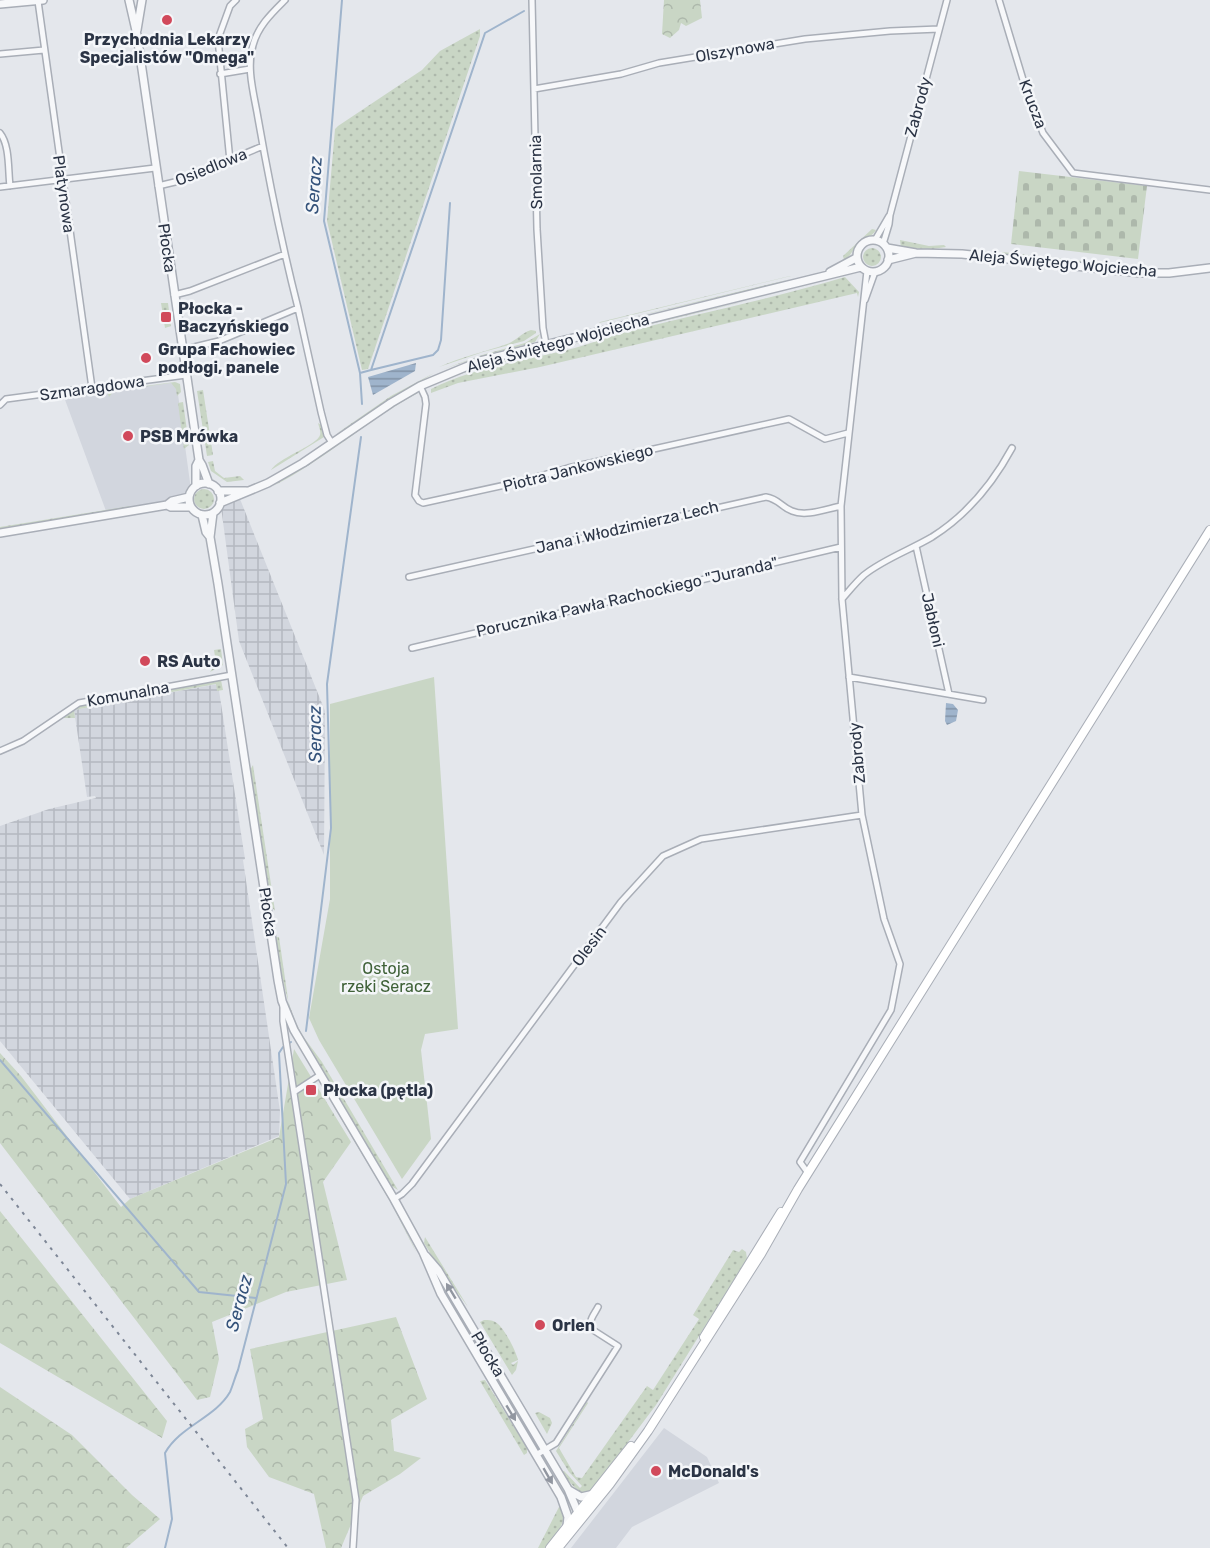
<svg xmlns="http://www.w3.org/2000/svg" width="1210" height="1548" font-family="Rubik,sans-serif">
<defs>
<pattern id="industrial-grid" width="8" height="8" patternUnits="userSpaceOnUse" patternTransform="scale(1.5)"><rect width="8" height="8" fill="#d2d6de"/><path d="M0 4h8M4 0v8" fill="none" stroke="#b4b8c0"/></pattern>
<pattern id="grass-dots" width="8" height="8" patternUnits="userSpaceOnUse" patternTransform="scale(1.5)"><rect width="8" height="8" fill="#c9d6c5"/><path d="M2 2h.1M6 6h.1" fill="none" stroke="#adb8ab" stroke-width="1.8" stroke-linecap="round"/></pattern>
<pattern id="forest-crowns" width="20" height="18" patternUnits="userSpaceOnUse" patternTransform="scale(1.5)"><rect width="20" height="18" fill="#c9d6c5"/><path d="M2 6a3 3 0 1 1 6 0M12 15a3 3 0 1 1 6 0" fill="none" stroke="#adb8ab"/></pattern>
<pattern id="cemetery-stones" width="16" height="16" patternUnits="userSpaceOnUse" patternTransform="scale(1.5)"><rect width="16" height="16" fill="#c9d6c5"/><path d="M2 7V4a2 2 0 0 1 4 0v3zM10 15v-3a2 2 0 0 1 4 0v3z" fill="#adb8ab"/></pattern>
<pattern id="water-rules" width="6" height="5" patternUnits="userSpaceOnUse" patternTransform="scale(1.5)"><rect width="6" height="5" fill="#9fb4cc"/><path d="M0 2.5h6" fill="none" stroke="#8293a7"/></pattern>
</defs>
<rect width="100%" height="100%" fill="#e4e7ec"/>
<!-- built -->
<path fill="#d2d6de" d="M 171,383 L 177,387 L 192,497 L 106,511 L 64,397 Z
M 664,1428 L 707,1457 L 719,1483 L 632,1527 L 616,1548 L 571,1548 Z"/>
<!-- industrial -->
<path fill="url(#industrial-grid)" d="M 240,499 L 325,711 L 324,855 L 239,641 L 221,507 Z
M 218,684 L 245,859 L 243,860 L 280,1111 L 279,1136 L 130,1199 L 0,1041 L 0,826 L 49,809 L 96,798 L 95,796 L 87,797 L 74,710 Z"/>
<!-- grass -->
<path fill="url(#grass-dots)" d="M 480,29 L 480,36 L 368,369 L 362,370 L 327,221 L 335,129 L 338,126 L 422,70 L 440,51 Z
M 872,229 L 876,230 C 872,237 867,237 860,241 C 853,247 853,255 844,260 L 843,256 Z
M 900,240 L 929,246 L 944,245 L 946,247 L 933,249 L 901,248 Z
M863 257a9 9 0 1 1 18 0a9 9 0 1 1-18 0Z
M 1002,252 L 1135,267 L 1131,268 L 1002,254 Z
M 790,276 L 791,276 L 599,323 L 600,322 Z
M 845,277 L 859,292 L 858,297 L 857,293 L 540,367 L 458,383 L 431,393 L 431,389 C 475,367 524,361 571,349 C 588,345 603,338 619,334 C 695,314 771,299 845,277 Z
M 791,279 L 766,286 L 600,325 Z
M 755,299 L 622,331 L 569,346 L 620,330 Z
M 161,303 L 168,303 L 171,326 L 165,328 Z
M 531,330 L 536,331 L 536,333 L 524,341 L 483,352 L 439,367 C 461,357 484,352 507,344 C 516,341 521,333 531,330 Z
M 540,334 L 535,342 L 482,356 L 441,370 L 482,355 L 525,343 Z
M 565,347 L 555,351 C 512,361 469,367 429,387 L 432,385 L 469,369 Z
M 434,373 L 336,434 L 391,396 Z
M 175,382 L 180,384 L 181,392 L 177,396 L 176,389 L 171,383 L 114,391 L 109,397 L 107,391 Z
M 203,390 L 213,455 L 207,456 L 197,391 Z
M 418,393 C 367,420 325,460 273,486 L 394,405 L 413,394 Z
M 183,402 L 189,445 L 184,449 L 178,403 Z
M 318,423 L 321,425 L 324,437 L 271,470 C 279,458 312,447 319,437 C 322,433 319,427 318,423 Z
M 213,461 L 215,471 L 224,478 L 240,476 L 244,480 L 227,482 L 211,471 L 208,462 Z
M194 499a10 10 0 1 1 20 0a10 10 0 1 1-20 0Z
M 130,506 L 128,508 L 0,529 L 0,527 Z
M 221,649 L 223,665 L 210,672 L 216,663 L 214,650 Z
M 221,680 L 223,690 L 217,691 L 216,684 L 74,710 L 75,718 L 63,718 L 78,706 Z
M 253,765 L 275,911 L 271,906 L 252,783 L 250,770 Z
M 275,937 L 279,937 L 289,1006 L 300,1032 L 322,1062 L 398,1190 L 391,1186 L 307,1044 C 286,1008 282,977 275,937 Z
M 321,1085 L 387,1194 L 413,1245 L 416,1252 L 391,1203 Z
M 425,1237 L 468,1307 L 440,1269 L 424,1243 Z
M 742,1249 L 746,1252 L 747,1259 L 656,1405 L 592,1490 L 586,1493 L 579,1492 L 560,1472 L 564,1471 L 580,1488 L 582,1486 L 569,1472 L 556,1451 L 587,1402 L 588,1403 L 559,1448 L 576,1477 L 582,1478 L 647,1386 L 653,1390 L 699,1319 L 693,1315 L 733,1250 L 739,1252 Z
M 484,1320 C 489,1320 494,1320 498,1324 C 505,1330 516,1351 518,1360 L 511,1363 L 513,1365 L 518,1361 L 516,1370 L 512,1375 L 480,1322 Z
M 469,1331 L 470,1332 L 501,1384 L 498,1385 L 468,1333 Z
M 485,1380 L 527,1448 L 527,1453 L 524,1455 L 480,1381 Z
M 505,1392 L 537,1444 L 537,1446 L 535,1446 L 504,1394 Z
M 539,1412 L 550,1418 L 552,1423 L 547,1434 L 535,1413 Z
M 547,1479 C 566,1515 573,1515 545,1548 L 538,1548 L 560,1505 Z"/>
<!-- forest -->
<path fill="url(#forest-crowns)" d="M 664,0 L 700,0 L 702,18 L 686,26 L 681,23 L 679,30 L 670,38 L 662,34 Z
M 294,1049 L 351,1142 L 323,1182 L 347,1280 L 286,1292 L 212,1322 L 219,1359 L 210,1397 L 197,1400 L 0,1143 L 0,1053 L 21,1076 L 121,1207 L 130,1199 L 279,1137 Z
M 0,1211 L 167,1421 L 162,1438 L 0,1343 Z
M 396,1317 L 427,1399 L 391,1420 L 394,1451 L 421,1458 L 400,1474 L 363,1496 L 341,1548 L 326,1548 L 314,1494 L 269,1477 L 247,1447 L 245,1429 L 263,1419 L 250,1349 Z
M 0,1387 L 72,1435 L 132,1495 L 160,1519 L 126,1548 L 0,1548 Z"/>
<!-- cemetery -->
<path fill="url(#cemetery-stones)" d="M 1019,171 L 1147,186 L 1138,259 L 1011,244 Z"/>
<!-- green -->
<path fill="#c9d6c5" d="M 434,677 L 458,1029 L 425,1034 L 421,1050 L 431,1139 L 402,1179 L 319,1040 L 309,1018 L 330,899 L 330,704 Z"/>
<!-- water -->
<path fill="url(#water-rules)" d="M 416,363 L 415,371 L 373,395 L 368,377 Z
M 946,703 L 953,704 L 958,710 L 956,721 L 947,725 L 945,721 Z"/>
<g fill="none" stroke-linecap="round" stroke-linejoin="round">
<!-- stream -->
<path stroke="#9fb4cc" stroke-width="2" d="M 342,0 L 324,221 L 360,373 L 362,404
M 371,370 L 433,355 L 438,350 L 441,340 L 450,203
M 360,373 L 371,370 L 485,33 L 524,11
M 306,1031 L 331,828 L 327,684 L 361,437
M 0,1060 L 199,1292 L 256,1298
M 165,1548 L 172,1519 L 165,1453 C 180,1426 215,1418 230,1392 C 233,1385 235,1377 238,1370 L 286,1184 L 279,1053 L 283,1047 L 291,1042"/>
<defs>
<path id="minor" d="M 285,0 C 272,13 258,26 253,45 C 246,68 254,94 258,118 C 269,181 282,245 298,308
M 532,0 L 537,229 L 543,328 L 546,344
M 999,0 L 1024,83 L 1043,133 L 1073,173 L 1210,190
M 38,1 L 92,388
M 0,54 L 44,50
M 220,74 L 250,69
M 534,89 L 621,74 L 659,63 L 805,39 L 890,31 L 939,29
M 0,133 C 10,145 8,171 10,186
M 230,161 L 218,39 L 230,6 L 236,0
M 158,186 L 179,181 L 263,146
M 0,187 L 155,168
M 875,240 L 889,216
M 883,244 L 889,224 L 890,215 L 947,0
M 174,295 L 190,291 L 285,254
M 865,300 L 875,272
M 182,350 L 219,341 L 298,308 L 321,412 L 327,435 L 332,443
M 420,386 L 425,397 L 426,404 L 415,495 L 419,501 L 423,503 L 519,482 L 568,468 L 789,419 L 825,439 L 848,433
M 0,405 L 6,399 L 186,375
M 916,546 L 949,694
M 409,577 L 766,497 C 779,499 781,507 792,511 C 806,517 826,509 841,506
M 842,599 C 849,591 856,582 864,575 C 884,559 910,550 932,537 C 967,515 993,483 1012,448
M 412,648 L 841,547
M 849,677 L 983,700
M 0,751 L 23,741 L 79,703 L 232,675
M 283,1006 L 283,1021 L 356,1500 L 353,1548
M 294,1092 L 320,1075
M 808,1173 L 800,1162 L 891,1010 L 900,964 L 884,919 L 862,815 L 842,599 L 841,506 L 867,271
M 394,1199 L 402,1194 L 412,1184 L 621,902 L 663,856 L 701,839 L 862,815
M 536,1455 L 556,1443 L 618,1346 L 593,1330 C 587,1321 594,1315 598,1307"/>
<path id="tertiary" d="M 129,0 L 137,35 L 199,460 L 196,466 L 196,486
M 0,4 L 43,0
M 137,30 L 142,0
M857 256a16 16 0 1 1 32 0a16 16 0 1 1-32 0Z
M 887,248 L 916,253 L 962,254 L 1141,273 L 1169,273 L 1210,268
M 888,260 L 916,253
M 830,272 L 856,258
M 199,460 L 202,465 L 209,484
M189 499a16 16 0 1 1 32 0a16 16 0 1 1-32 0Z
M 218,491 L 246,491
M 220,503 L 268,483 L 303,463 L 391,403 L 420,386 L 480,361 L 861,267
M 167,505 L 171,507 L 190,507
M 202,515 L 206,532 L 210,537 L 218,584 L 278,980 L 282,1001 L 294,1030 L 394,1199 L 423,1252 L 441,1294 L 561,1497 L 568,1517 L 567,1526
M 0,533 L 167,505 L 172,501 L 189,497
M 210,537 L 213,513
M 426,1256 L 438,1270 L 568,1489 L 579,1515
M 569,1490 L 581,1497 L 594,1494"/>
<path id="secondary" d="M 704,1337 L 781,1212
M 550,1548 L 631,1446
M 558,1548 L 610,1484 L 648,1431 L 761,1254 L 798,1189 L 1210,530"/>
</defs>
<!-- minor casing -->
<use href="#minor" stroke="#a9aeb7" stroke-width="8"/>
<!-- tertiary casing -->
<use href="#tertiary" stroke="#a9aeb7" stroke-width="10"/>
<!-- secondary casing -->
<use href="#secondary" stroke="#a9aeb7" stroke-width="10"/>
<!-- minor -->
<use href="#minor" stroke="#f7f8fa" stroke-width="5"/>
<!-- tertiary -->
<use href="#tertiary" stroke="#f7f8fa" stroke-width="7"/>
<!-- secondary -->
<use href="#secondary" stroke="#fff" stroke-width="8"/>
<!-- rail -->
<path stroke="#7d8696" stroke-width="2" stroke-dasharray="3 6" stroke-linecap="butt" d="M 0,1184 L 288,1548"/>
</g>
<!-- one-way arrows -->
<defs><path id="oneway-solid" d="M-6-.8H1V-3.2L6.5 0L1 3.2V.8H-6Z" transform="scale(1.5)"/></defs>
<g fill="#9196a0">
<use href="#oneway-solid" transform="translate(451 1291) rotate(-121)"/>
<use href="#oneway-solid" transform="translate(511 1413) rotate(59)"/>
<use href="#oneway-solid" transform="translate(548 1476) rotate(60)"/>
</g>
<!-- markers -->
<g fill="#d1495b" stroke="#f4f6f9" stroke-width="2">
<circle cx="167" cy="20" r="6"/>
<rect x="160" y="311" width="12" height="12" rx="3"/>
<circle cx="146" cy="358" r="6"/>
<circle cx="128" cy="436" r="6"/>
<circle cx="145" cy="661" r="6"/>
<rect x="305" y="1084" width="12" height="12" rx="3"/>
<circle cx="540" cy="1325" r="6"/>
<circle cx="656" cy="1471" r="6"/>
</g>
<g text-anchor="middle" dominant-baseline="central" stroke-width="5" stroke-linejoin="round" paint-order="stroke">
<!-- poi labels -->
<g font-size="16" font-weight="bold" fill="#2b3445" stroke="#f4f6f9" text-anchor="start">
<text x="167" y="39" text-anchor="middle">Przychodnia Lekarzy<tspan x="167" dy="18">Specjalistów "Omega"</tspan></text>
<text x="178" y="308">Płocka -<tspan x="178" dy="18">Baczyńskiego</tspan></text>
<text x="158" y="349">Grupa Fachowiec<tspan x="158" dy="18">podłogi, panele</tspan></text>
<text x="140" y="436">PSB Mrówka</text>
<text x="157" y="661">RS Auto</text>
<text x="323" y="1090">Płocka (pętla)</text>
<text x="552" y="1325">Orlen</text>
<text x="668" y="1471">McDonald's</text>
</g>
<!-- street labels -->
<g font-size="16" fill="#2b3445" stroke="#f4f6f9">
<text transform="translate(735 50) rotate(-10)">Olszynowa</text>
<text transform="translate(1033 104) rotate(69)">Krucza</text>
<text transform="translate(918 107) rotate(-75)">Zabrody</text>
<text transform="translate(211 167) rotate(-22)">Osiedlowa</text>
<text transform="translate(536 172) rotate(-91)">Smolarnia</text>
<text transform="translate(64 194) rotate(82)">Platynowa</text>
<text transform="translate(167 248) rotate(82)">Płocka</text>
<text transform="translate(1063 263) rotate(5)">Aleja Świętego Wojciecha</text>
<text transform="translate(558 343) rotate(-15)">Aleja Świętego Wojciecha</text>
<text transform="translate(92 388) rotate(-8)">Szmaragdowa</text>
<text transform="translate(578 468) rotate(-14)">Piotra Jankowskiego</text>
<text transform="translate(627 527) rotate(-13)">Jana i Włodzimierza Lech</text>
<text transform="translate(627 597) rotate(-13)">Porucznika Pawła Rachockiego "Juranda"</text>
<text transform="translate(933 620) rotate(77)">Jabłoni</text>
<text transform="translate(128 694) rotate(-10)">Komunalna</text>
<text transform="translate(857 753) rotate(-95)">Zabrody</text>
<text transform="translate(268 912) rotate(81)">Płocka</text>
<text transform="translate(589 946) rotate(-53)">Olesin</text>
<text transform="translate(488 1354) rotate(59)">Płocka</text>
</g>
<!-- park labels -->
<g font-size="16" fill="#3f6138" stroke="#f4f6f9">
<text x="386" y="968">Ostoja<tspan x="386" dy="18">rzeki Seracz</tspan></text>
</g>
<!-- water labels -->
<g font-size="18" font-style="italic" fill="#34527a" stroke="#f4f6f9">
<text transform="translate(314 185) rotate(-86)">Seracz</text>
<text transform="translate(315 734) rotate(-91)">Seracz</text>
<text transform="translate(239 1303) rotate(-75)">Seracz</text>
</g>
</g>
</svg>
